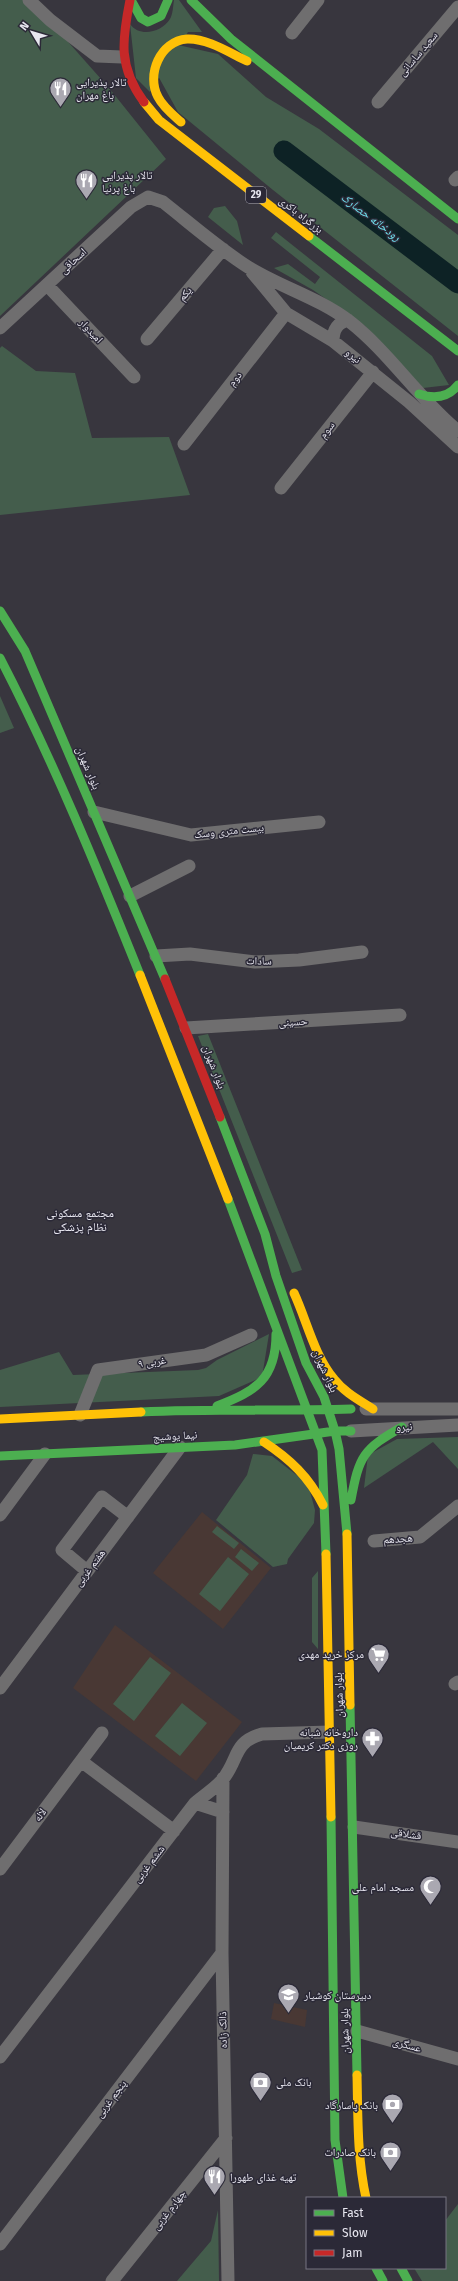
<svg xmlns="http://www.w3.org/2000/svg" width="458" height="2281" font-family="'Fira Sans','Noto Naskh Arabic',sans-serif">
<rect width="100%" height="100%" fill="#38363e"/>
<!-- education -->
<path fill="#493834" d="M 202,1512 L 271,1568 L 223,1629 L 153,1573 Z
M 115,1625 L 242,1722 L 196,1781 L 73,1688 Z
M 274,2003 L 307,2010 L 305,2027 L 271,2019 Z"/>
<!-- green -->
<path fill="#445d4c" d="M 0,0 L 31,0 L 109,88 L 166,159 L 0,316 Z
M 174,0 L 179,0 L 202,32 L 188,32 L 150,92 L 136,78 L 130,24 C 140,38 162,32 170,19 C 173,14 173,6 174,0 Z
M 178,45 L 218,54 L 266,97 L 319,129 L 458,235 L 458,336 L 273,190 L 178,112 L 157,74 Z
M 225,206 L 237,221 L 243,245 L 208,217 L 214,208 Z
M 276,232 L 432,356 L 449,385 L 423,388 L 365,326 L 313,290 L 274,268 L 288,264 L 315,284 L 320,277 L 271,238 Z
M 2,346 L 36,371 L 75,373 L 92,438 L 169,437 L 190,495 L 0,515 L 0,348 Z
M 0,696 L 14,728 L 0,733 Z
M 208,1034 L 302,1270 L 292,1273 L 198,1036 Z
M 269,1334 L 262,1377 L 219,1396 L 0,1407 L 0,1370 L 59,1352 L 73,1375 L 198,1370 L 206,1368 L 217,1360 Z
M 458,1437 L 458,1469 L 433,1442 L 364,1488 L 368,1455 L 397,1439 Z
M 253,1454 L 272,1456 L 308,1484 L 315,1510 L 314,1523 L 288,1559 L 287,1564 L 273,1567 L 216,1520 L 247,1475 Z
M 217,1526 L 239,1543 L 234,1549 L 212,1532 Z
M 241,1549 L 259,1563 L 252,1571 L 235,1557 Z
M 228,1557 L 249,1574 L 220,1611 L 199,1594 Z
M 318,1571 L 318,1649 L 312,1642 L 312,1578 Z
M 150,1657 L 171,1673 L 134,1721 L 113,1704 Z
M 182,1703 L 207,1723 L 180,1756 L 155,1736 Z
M 458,2204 L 458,2281 L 422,2281 L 414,2268 L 445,2268 L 445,2221 Z
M 218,2210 L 219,2281 L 177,2281 L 211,2241 Z"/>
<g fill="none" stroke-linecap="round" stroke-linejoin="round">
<!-- river -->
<path stroke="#0d2225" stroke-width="21" d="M 284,151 L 458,283"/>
<!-- street -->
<path stroke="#6f6e6f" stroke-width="13" d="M 29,0 L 50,20 L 97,56 L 122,57
M 292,33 L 318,0
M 378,102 L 458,7
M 455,180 L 458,177
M 252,272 L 286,313 L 333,341 L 409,402 L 458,447
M 47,285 L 134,377
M 0,328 L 131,207 L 148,197 L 163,202 C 191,224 218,248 248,267 C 280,287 319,298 349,321 C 389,352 418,398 458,431
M 147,339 L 223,249
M 333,341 C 333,330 337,323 348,320
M 184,444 L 286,313
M 281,488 L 373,372
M 94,812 L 191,835 L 319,822
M 130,896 L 189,866
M 156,956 L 190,954 L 255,962 L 299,960 L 362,952
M 186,1028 L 400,1015
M 366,1409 L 458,1409
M 80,1415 L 98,1370 L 206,1355 L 251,1335
M 351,1431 L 458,1425
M 0,1515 L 45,1454
M 374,1541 L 420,1537 L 458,1506
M 87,1571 L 62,1550 L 102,1497 L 128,1517
M 455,1684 L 458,1682
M 0,1688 L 180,1447
M 81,1761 L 174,1831
M 223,1778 L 222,1953 L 228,2281
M 195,1803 L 223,1812
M 354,1827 L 458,1842
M 0,1869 L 102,1733
M 357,2031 L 458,2059
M 0,2057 L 195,1803 C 204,1795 216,1788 223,1779 C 239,1759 233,1742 262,1734 L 330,1732
M 0,2244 L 222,1953
M 112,2281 L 226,2138"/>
<!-- fast -->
<path stroke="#4caf50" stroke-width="9" d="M 131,0 L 141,18 L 148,22 L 161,16 L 168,0
M 191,0 L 231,39 L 458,219
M 309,236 L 458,351
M 419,394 C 434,399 448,398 458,385
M 0,611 L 25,651 L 165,979
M 0,658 C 53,760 97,868 140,975
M 220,1117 L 265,1234 L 276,1276 L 306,1363 L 324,1397 L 335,1431 L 339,1449 L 347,1534
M 228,1199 L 322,1450 L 326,1554
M 217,1406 C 256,1391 276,1379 276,1334
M 141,1412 C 211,1409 281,1411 351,1409
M 0,1456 L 235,1445 L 335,1431 L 351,1431
M 351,1500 C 359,1456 363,1449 402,1427
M 350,1705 L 357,2075
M 331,1817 L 335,2140 L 343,2198
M 376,2268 L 383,2281
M 401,2268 L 408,2281"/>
<!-- slow -->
<path stroke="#ffc107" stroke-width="9" d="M 144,102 L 159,120 L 309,236
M 181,122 C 173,115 163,107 158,97 C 146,75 160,41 187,39 C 207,38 230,53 247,61
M 140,975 L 228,1199
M 294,1293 C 307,1321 314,1355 334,1379 C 344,1392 359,1400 373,1409
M 0,1419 L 141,1412
M 264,1442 C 290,1459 309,1477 323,1505
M 347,1534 L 350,1705
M 326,1554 L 331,1817
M 357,2075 C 358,2116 357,2157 366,2198"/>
<!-- jam -->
<path stroke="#c62828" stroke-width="9" d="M 130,0 C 122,40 118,67 144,102
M 165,979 L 220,1117"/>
</g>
<!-- icons -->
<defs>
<symbol id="restaurant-pin" viewBox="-11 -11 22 30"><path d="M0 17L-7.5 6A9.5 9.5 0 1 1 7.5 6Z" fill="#aaa8b1" stroke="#2b2937"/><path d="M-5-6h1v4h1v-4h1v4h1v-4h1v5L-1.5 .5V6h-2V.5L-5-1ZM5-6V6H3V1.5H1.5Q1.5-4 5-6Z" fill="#fff"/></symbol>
<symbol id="supermarket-pin" viewBox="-11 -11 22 30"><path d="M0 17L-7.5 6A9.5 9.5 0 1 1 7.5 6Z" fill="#aaa8b1" stroke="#2b2937"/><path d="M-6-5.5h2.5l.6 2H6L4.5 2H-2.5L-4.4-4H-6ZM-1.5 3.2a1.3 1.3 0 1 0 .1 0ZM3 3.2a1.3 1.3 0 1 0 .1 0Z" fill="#fff"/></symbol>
<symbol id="pharmacy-pin" viewBox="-11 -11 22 30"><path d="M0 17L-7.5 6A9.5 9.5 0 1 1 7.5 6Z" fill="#aaa8b1" stroke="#2b2937"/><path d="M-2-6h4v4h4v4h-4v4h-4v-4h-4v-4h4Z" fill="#fff"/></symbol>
<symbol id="mosque-pin" viewBox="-11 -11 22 30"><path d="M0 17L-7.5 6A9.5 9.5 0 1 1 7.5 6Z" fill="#aaa8b1" stroke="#2b2937"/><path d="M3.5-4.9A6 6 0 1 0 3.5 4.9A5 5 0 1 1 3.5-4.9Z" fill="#fff"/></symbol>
<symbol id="school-pin" viewBox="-11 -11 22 30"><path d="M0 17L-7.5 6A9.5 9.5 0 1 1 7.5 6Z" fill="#aaa8b1" stroke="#2b2937"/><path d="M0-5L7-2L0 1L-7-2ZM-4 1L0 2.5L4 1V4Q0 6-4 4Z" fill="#fff"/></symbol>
<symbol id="bank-pin" viewBox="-11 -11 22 30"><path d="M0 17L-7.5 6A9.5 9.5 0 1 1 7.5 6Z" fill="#aaa8b1" stroke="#2b2937"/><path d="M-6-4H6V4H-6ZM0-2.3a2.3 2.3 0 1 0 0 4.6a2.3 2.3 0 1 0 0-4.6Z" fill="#fff"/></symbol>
</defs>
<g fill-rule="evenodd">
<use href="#restaurant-pin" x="48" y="76" width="25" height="34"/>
<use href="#restaurant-pin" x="74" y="168" width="25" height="34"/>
<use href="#supermarket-pin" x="366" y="1642" width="25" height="34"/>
<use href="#pharmacy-pin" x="360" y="1726" width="25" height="34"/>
<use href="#mosque-pin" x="418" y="1874" width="25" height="34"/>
<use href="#school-pin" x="276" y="1982" width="25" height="34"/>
<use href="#bank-pin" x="248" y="2070" width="25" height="34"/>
<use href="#bank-pin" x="380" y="2092" width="25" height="34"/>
<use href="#bank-pin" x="378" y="2140" width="25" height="34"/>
<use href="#restaurant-pin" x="202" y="2164" width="25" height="34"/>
</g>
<g text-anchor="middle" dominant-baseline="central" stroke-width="3" stroke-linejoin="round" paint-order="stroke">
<!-- shield labels -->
<rect fill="#2b2937" stroke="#afadb8" stroke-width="1" x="246" y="187" width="20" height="16" rx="3"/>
<g font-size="10" font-weight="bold" fill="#e7e6ef">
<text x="256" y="195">29</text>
</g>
<!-- street labels -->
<g font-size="11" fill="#e7e6ef" stroke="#2b2937">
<text transform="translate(418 54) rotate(-50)">سعید ساسانی</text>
<text transform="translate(301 215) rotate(38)">بزرگراه باکری</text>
<text transform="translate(73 261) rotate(-43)">اسحاقی</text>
<text transform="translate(185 294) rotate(-50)">یکم</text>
<text transform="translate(91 331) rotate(47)">امیدوار</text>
<text transform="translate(353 356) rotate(38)">نیرو</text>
<text transform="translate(235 379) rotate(-52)">دوم</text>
<text transform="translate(327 430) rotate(-52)">سوم</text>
<text transform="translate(88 768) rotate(67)">بلوار شهران</text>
<text transform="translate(229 831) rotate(-6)">بیست متری وسک</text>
<text transform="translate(259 961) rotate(1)">سادات</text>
<text transform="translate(293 1022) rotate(-3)">حسینی</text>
<text transform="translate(214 1067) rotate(69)">بلوار شهران</text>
<text transform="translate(152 1362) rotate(-8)">۹ غربی</text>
<text transform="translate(325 1371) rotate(65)">بلوار شهران</text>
<text transform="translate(404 1427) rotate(-3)">نیرو</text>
<text transform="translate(175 1436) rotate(-3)">نیما یوشیج</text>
<text transform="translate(398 1539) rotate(-4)">هجدهم</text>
<text transform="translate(90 1568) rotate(-53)">هفتم غربی</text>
<text transform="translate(339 1695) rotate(-92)">بلوار شهران</text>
<text transform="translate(40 1815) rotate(-53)">لاله</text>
<text transform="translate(406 1834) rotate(8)">قشلاقی</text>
<text transform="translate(149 1864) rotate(-52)">ششم غربی</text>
<text transform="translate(223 2030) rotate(-91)">ذالک زاده</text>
<text transform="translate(345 2031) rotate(-91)">بلوار شهران</text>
<text transform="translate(407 2045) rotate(15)">عسگری</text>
<text transform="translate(111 2099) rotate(-53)">پنجم غربی</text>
<text transform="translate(169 2210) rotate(-52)">چهارم غربی</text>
</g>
<!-- poi labels -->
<g font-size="11" fill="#e7e6ef" stroke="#2b2937" text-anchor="start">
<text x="76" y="82">تالار پذیرایی<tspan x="76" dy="13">باغ مهران</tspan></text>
<text x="102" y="175">تالار پذیرایی<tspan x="102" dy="13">باغ پرنیا</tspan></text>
<text x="364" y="1654" text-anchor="end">مرکز خرید مهدی</text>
<text x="358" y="1732" text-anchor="end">داروخانه شبانه<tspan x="358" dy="13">روزی دکتر کریمیان</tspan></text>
<text x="414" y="1887" text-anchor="end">مسجد امام علی</text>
<text x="304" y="1995">دبیرستان کوشیار</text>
<text x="276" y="2082">بانک ملی</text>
<text x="378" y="2105" text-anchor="end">بانک پاسارگاد</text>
<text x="376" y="2152" text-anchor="end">بانک صادرات</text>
<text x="230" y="2177">تهیه غذای طهورا</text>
</g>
<!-- water labels -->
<g font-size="12" font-style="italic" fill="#6fe0ee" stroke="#2b2937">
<text transform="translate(371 217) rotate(37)">رودخانه حصارک</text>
</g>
<!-- neighbourhood labels -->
<g font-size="12" fill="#e7e6ef" stroke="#2b2937">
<text x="80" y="1213">مجتمع مسکونی<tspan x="80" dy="14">نظام پزشکی</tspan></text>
</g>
</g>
<!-- legend -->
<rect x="306" y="2197" width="140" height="72" fill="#2b2937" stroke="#767581"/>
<rect x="314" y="2210" width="20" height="6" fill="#4caf50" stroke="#767581"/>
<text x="342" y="2217" font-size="12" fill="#e7e6ef">Fast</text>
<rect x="314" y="2230" width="20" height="6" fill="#ffc107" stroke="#767581"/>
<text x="342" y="2237" font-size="12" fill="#e7e6ef">Slow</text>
<rect x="314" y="2250" width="20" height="6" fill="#c62828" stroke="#767581"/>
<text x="342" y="2257" font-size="12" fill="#e7e6ef">Jam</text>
<!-- north arrow -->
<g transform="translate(32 32) rotate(308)" stroke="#2b2937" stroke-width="3" paint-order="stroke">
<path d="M0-3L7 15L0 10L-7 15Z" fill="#e7e6ef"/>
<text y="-6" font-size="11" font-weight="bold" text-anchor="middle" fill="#e7e6ef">N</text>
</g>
</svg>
